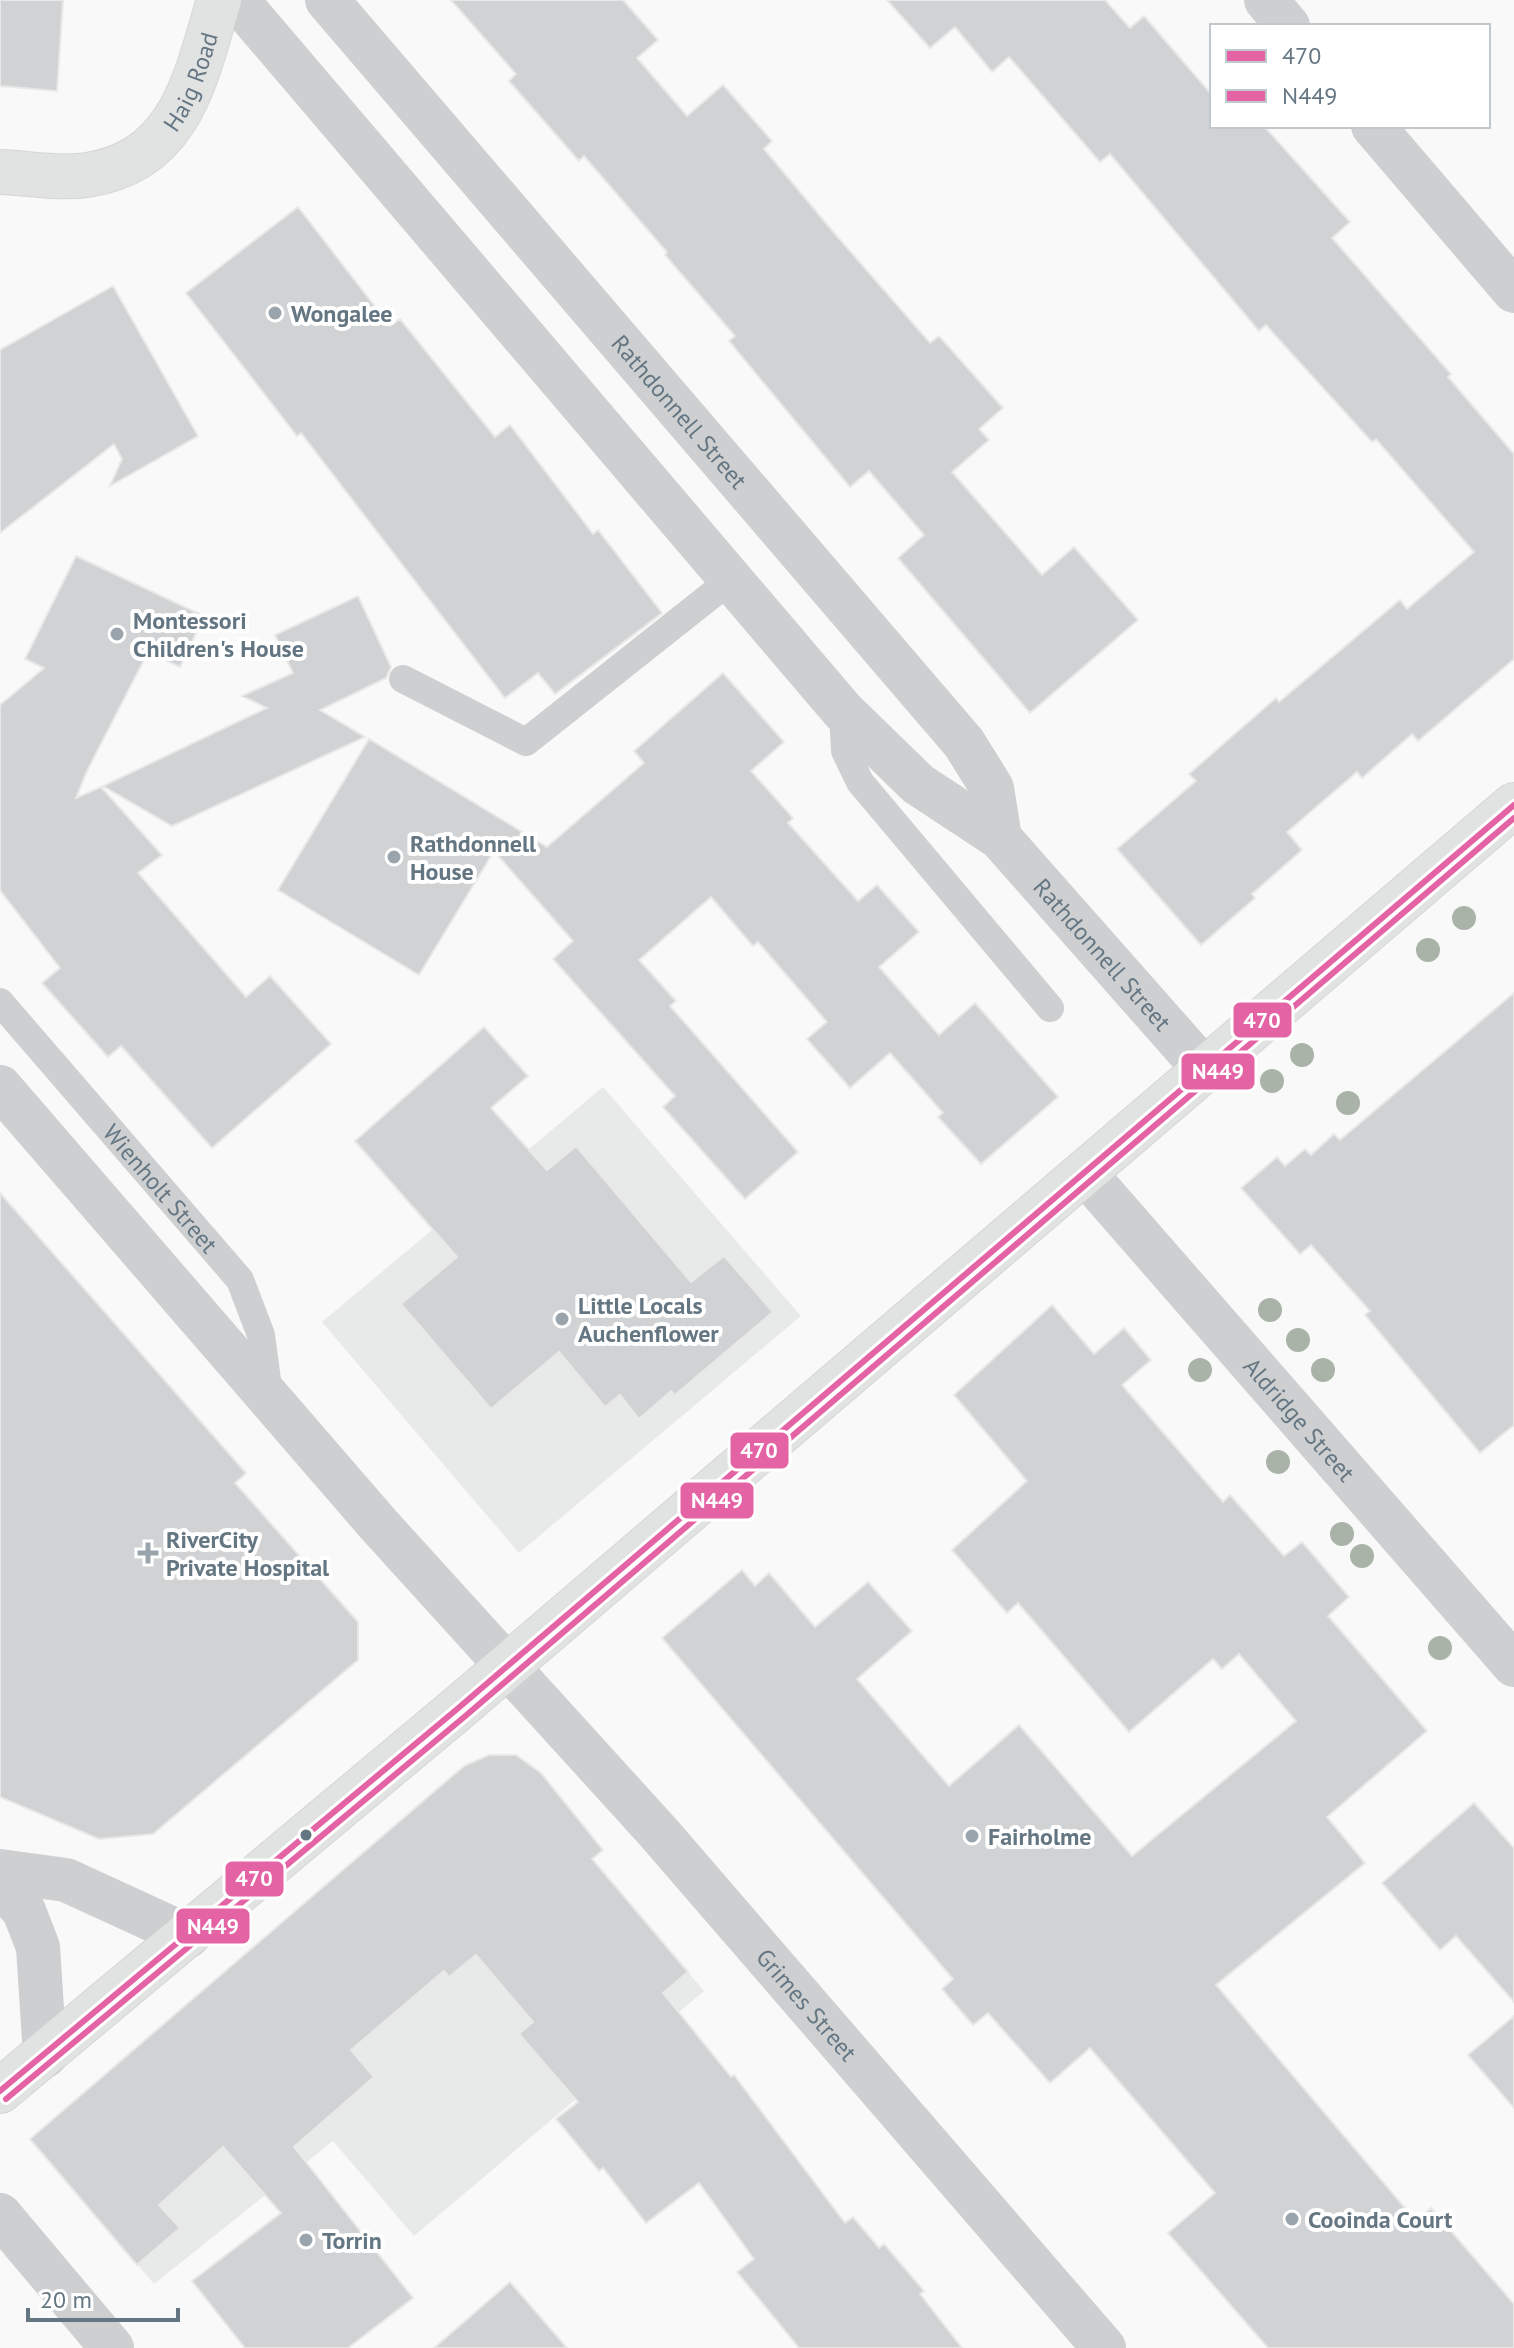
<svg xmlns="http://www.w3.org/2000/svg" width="1514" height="2348" font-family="'PT Sans',sans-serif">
<rect width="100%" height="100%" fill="#f9f9f9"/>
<!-- built -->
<path fill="#e8e9e9" d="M 603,1087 L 801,1316 L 519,1553 L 322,1322 Z
M 592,1859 L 704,1991 L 414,2236 L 333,2141 L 154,2284 L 45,2155 Z"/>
<!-- building -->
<path fill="#d0d2d3" stroke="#e8e8e8" stroke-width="2" d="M 0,0 L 63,0 L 57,91 L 0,86 Z
M 451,0 L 623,0 L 658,40 L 637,58 L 687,116 L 723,85 L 772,141 L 764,149 L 835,234 L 930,343 L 939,336 L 1003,408 L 979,429 L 989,440 L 952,472 L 1042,575 L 1074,547 L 1138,620 L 1030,713 L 898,558 L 924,535 L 869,471 L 850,487 L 729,341 L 735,336 L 665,255 L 667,252 L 584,156 L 579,161 L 509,81 L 516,74 Z
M 887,0 L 1105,0 L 1130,28 L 1144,16 L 1212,95 L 1212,126 L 1264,126 L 1350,222 L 1332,238 L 1451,374 L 1448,377 L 1514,454 L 1514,659 L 1418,741 L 1412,734 L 1362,778 L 1357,772 L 1287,832 L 1302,850 L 1252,894 L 1255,898 L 1201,945 L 1117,849 L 1196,781 L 1189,774 L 1276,698 L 1279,702 L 1400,600 L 1407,609 L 1474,552 L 1376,439 L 1372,442 L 1266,325 L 1259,331 L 1110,154 L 1100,162 L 1009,57 L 992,72 L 955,27 L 930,48 Z
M 298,207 L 390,326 L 400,319 L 495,437 L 510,425 L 593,534 L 598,530 L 662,613 L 555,694 L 538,673 L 505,698 L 301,433 L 297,436 L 186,293 Z
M 113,286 L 198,436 L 110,486 L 122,459 L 114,444 L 0,533 L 0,350 Z
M 76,556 L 204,616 L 180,667 L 148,652 L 87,771 L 76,798 L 101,787 L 162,855 L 138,873 L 246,997 L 270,976 L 331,1044 L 212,1148 L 121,1046 L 108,1057 L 42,983 L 60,968 L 0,890 L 0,705 L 44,668 L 25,659 Z
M 358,596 L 391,667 L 386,678 L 320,710 L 365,737 L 172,826 L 103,786 L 267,708 L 242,696 L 293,673 L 275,635 Z
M 723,673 L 784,742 L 751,771 L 793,818 L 788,823 L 858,901 L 877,885 L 919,932 L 879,967 L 939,1035 L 975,1003 L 1058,1097 L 981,1164 L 938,1117 L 943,1113 L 890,1053 L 850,1088 L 807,1039 L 827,1022 L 758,942 L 753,946 L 711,897 L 639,960 L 676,1001 L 670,1006 L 798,1152 L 745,1199 L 663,1107 L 675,1096 L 553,959 L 573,941 L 494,851 L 419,975 L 278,890 L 369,739 L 547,847 L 644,763 L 634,751 Z
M 1514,993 L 1514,1425 L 1480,1453 L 1365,1315 L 1370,1311 L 1311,1245 L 1300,1254 L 1241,1188 L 1277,1157 L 1285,1166 L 1305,1149 L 1311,1155 L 1334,1134 L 1340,1140 Z
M 484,1027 L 528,1076 L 491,1108 L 547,1170 L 576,1146 L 691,1282 L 724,1256 L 773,1312 L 675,1395 L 671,1391 L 639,1419 L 620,1395 L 605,1407 L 559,1352 L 491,1409 L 401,1304 L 457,1257 L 355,1141 Z
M 0,1193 L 246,1473 L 235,1483 L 358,1622 L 358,1660 L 153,1834 L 99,1839 L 0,1797 Z
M 1052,1305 L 1094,1354 L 1124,1328 L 1151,1360 L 1122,1385 L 1223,1502 L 1230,1495 L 1284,1556 L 1302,1542 L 1349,1597 L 1328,1616 L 1427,1731 L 1327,1817 L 1365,1863 L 1216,1985 L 1416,2221 L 1431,2208 L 1514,2304 L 1514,2348 L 1268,2348 L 1168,2233 L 1215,2193 L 1090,2048 L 1050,2083 L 988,2013 L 973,2025 L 942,1989 L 953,1979 L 662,1638 L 742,1570 L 755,1586 L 769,1573 L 815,1627 L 868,1582 L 912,1631 L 857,1679 L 949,1786 L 1019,1725 L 1132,1856 L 1296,1721 L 1239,1654 L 1222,1669 L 1213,1659 L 1129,1732 L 1018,1603 L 1007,1613 L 952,1550 L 1027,1481 L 954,1395 Z
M 489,1755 L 516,1755 L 541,1773 L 603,1850 L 592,1859 L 688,1972 L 663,1993 L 731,2077 L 734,2075 L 845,2223 L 853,2217 L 879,2248 L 884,2244 L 924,2291 L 920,2294 L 962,2348 L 799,2348 L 737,2272 L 754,2259 L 699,2183 L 646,2223 L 603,2168 L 599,2171 L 556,2119 L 578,2102 L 519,2034 L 533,2022 L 476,1955 L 449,1977 L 444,1971 L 351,2050 L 374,2077 L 294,2147 L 413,2298 L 348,2348 L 245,2348 L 192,2281 L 281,2213 L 223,2147 L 159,2205 L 180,2228 L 137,2265 L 30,2139 L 464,1766 Z
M 1474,1803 L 1514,1848 L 1514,2002 L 1456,1936 L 1440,1950 L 1382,1883 Z
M 1514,2016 L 1514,2108 L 1468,2055 Z
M 510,2282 L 567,2348 L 434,2348 Z"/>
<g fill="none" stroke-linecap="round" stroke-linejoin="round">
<defs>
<g id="secondary">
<path id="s6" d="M 0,172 C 28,173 59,179 87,175 C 182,161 196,76 219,0"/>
</g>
<path id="primary" d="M 0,2091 L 456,1710 L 1514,805"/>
</defs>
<!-- secondary casing -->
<use href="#secondary" stroke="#d5d6d7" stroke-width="46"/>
<!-- primary casing -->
<use href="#primary" stroke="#d5d6d7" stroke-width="46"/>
<!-- lane -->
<g stroke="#cecfd0" stroke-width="28">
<path d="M 403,679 L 526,742 L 733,578"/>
<path d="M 843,711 L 845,751 L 860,782 L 1050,1008"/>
<path id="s1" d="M 0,1002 L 240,1280 L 261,1335 L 269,1395"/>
</g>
<!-- street -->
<g stroke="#cecfd0" stroke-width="44">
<path id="s2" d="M 237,0 L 843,711 L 918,784 L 1000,838 L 1204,1069"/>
<path id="s3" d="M 327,0 L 964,743 L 992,788 L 1000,838"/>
<path d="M 1266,0 L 1288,26"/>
<path d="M 1373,126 L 1514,291"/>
<path id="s4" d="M 0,1087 L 378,1524 L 658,1832 L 1104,2348"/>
<path id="s5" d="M 1084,1172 L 1514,1665"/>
<path d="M 0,1871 L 66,1880 L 188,1936"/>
<path d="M 0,1884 L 24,1911 L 38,1947 L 45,2056"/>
<path d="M 0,2215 L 112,2348"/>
</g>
<!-- secondary -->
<use href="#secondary" stroke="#e1e2e2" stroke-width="44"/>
<!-- primary -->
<use href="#primary" stroke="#e1e2e2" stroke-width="44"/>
<defs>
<path id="bus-1" d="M 0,2091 L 456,1710 L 1514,805"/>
<path id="bus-2" d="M 6,2099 L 463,1718 L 1514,818"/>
</defs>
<!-- bus-1 casing -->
<use href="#bus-1" stroke="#fff" stroke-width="12"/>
<!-- bus-2 casing -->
<use href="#bus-2" stroke="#fff" stroke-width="12"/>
<!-- bus-1 -->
<use href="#bus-1" stroke="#e463a4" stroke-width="6"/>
<!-- bus-2 -->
<use href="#bus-2" stroke="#e463a4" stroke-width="6"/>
</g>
<!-- trees -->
<g fill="#a9b3a7">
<circle cx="1464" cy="918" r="12"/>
<circle cx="1428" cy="950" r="12"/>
<circle cx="1302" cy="1055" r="12"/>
<circle cx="1272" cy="1081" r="12"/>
<circle cx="1348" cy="1103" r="12"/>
<circle cx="1270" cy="1310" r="12"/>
<circle cx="1298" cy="1340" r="12"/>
<circle cx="1200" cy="1370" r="12"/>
<circle cx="1323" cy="1370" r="12"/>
<circle cx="1278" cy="1462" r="12"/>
<circle cx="1342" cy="1534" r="12"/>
<circle cx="1362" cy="1556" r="12"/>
<circle cx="1440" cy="1648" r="12"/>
</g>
<!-- markers -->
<g fill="#99a4ac" stroke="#fff" stroke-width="3">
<circle cx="275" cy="313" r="8"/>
<circle cx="117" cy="634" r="8"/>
<circle cx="394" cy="857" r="8"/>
<circle cx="562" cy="1319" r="8"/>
<path d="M144 1541h8v8h8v8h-8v8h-8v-8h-8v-8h8z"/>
<circle cx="972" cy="1836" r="8"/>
<circle cx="1292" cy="2219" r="8"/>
<circle cx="306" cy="2240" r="8"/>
</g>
<circle fill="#657683" stroke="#fff" stroke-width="3" cx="306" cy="1835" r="7"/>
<g text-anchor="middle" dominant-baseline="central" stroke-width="8" stroke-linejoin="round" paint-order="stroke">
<!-- street labels -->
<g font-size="24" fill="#657683" stroke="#fff">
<text stroke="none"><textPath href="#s6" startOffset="236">Haig Road</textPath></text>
<text stroke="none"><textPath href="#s3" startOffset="542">Rathdonnell Street</textPath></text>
<text stroke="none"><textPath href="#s2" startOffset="1292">Rathdonnell Street</textPath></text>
<text stroke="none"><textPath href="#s1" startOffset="246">Wienholt Street</textPath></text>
<text stroke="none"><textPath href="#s5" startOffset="328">Aldridge Street</textPath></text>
<text stroke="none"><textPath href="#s4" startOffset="1222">Grimes Street</textPath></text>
</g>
<!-- poi labels -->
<g font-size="24" font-weight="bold" fill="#657683" stroke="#fff" text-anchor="start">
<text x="291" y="313">Wongalee</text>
<text x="133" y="620">Montessori<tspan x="133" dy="28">Children's House</tspan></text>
<text x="410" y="843">Rathdonnell<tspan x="410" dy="28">House</tspan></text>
<text x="578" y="1305">Little Locals<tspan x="578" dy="28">Auchenflower</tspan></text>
<text x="166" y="1539">RiverCity<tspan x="166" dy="28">Private Hospital</tspan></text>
<text x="988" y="1836">Fairholme</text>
<text x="1308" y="2219">Cooinda Court</text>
<text x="322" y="2240">Torrin</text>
</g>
</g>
<g stroke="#fff" stroke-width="3">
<rect x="1232" y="1001" width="61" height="38" rx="8" fill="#e463a4"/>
<rect x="1180" y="1052" width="76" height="39" rx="8" fill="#e463a4"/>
<rect x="729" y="1431" width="61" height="39" rx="8" fill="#e463a4"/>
<rect x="679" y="1481" width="76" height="39" rx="8" fill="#e463a4"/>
<rect x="224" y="1860" width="61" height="38" rx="8" fill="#e463a4"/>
<rect x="175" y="1907" width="76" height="38" rx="8" fill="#e463a4"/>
</g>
<g font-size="22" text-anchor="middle" font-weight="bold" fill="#fff">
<text x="1262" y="1028">470</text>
<text x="1218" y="1079">N449</text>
<text x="759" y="1458">470</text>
<text x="717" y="1508">N449</text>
<text x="254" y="1886">470</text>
<text x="213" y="1934">N449</text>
</g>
<!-- legend -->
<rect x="1210" y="24" width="280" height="104" fill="#ffffff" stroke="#c1c8cd" stroke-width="2"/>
<rect x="1226" y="50" width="40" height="12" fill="#e463a4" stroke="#c1c8cd" stroke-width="2"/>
<text x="1282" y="64" font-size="24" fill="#657683">470</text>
<rect x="1226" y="90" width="40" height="12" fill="#e463a4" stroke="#c1c8cd" stroke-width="2"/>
<text x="1282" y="104" font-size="24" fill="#657683">N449</text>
<!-- scale -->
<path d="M28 2308v12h150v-12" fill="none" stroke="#657683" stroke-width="4"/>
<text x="40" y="2308" font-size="24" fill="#657683" stroke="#ffffff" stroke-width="6" paint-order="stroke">20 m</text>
</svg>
